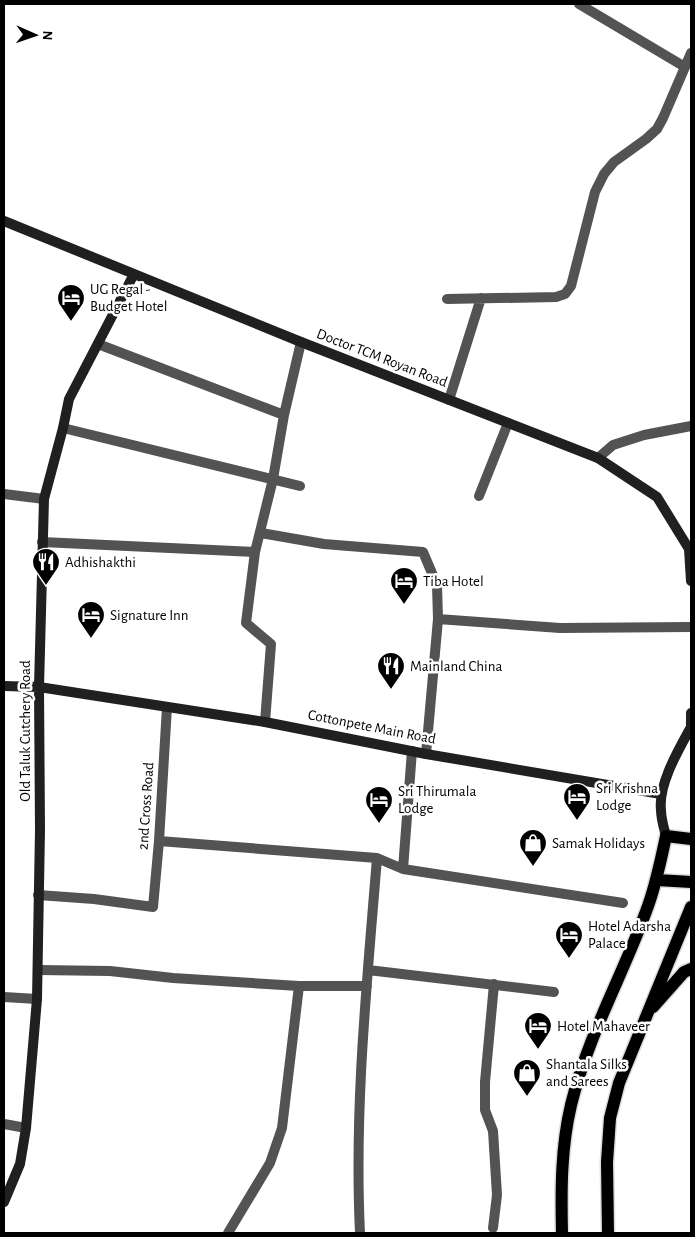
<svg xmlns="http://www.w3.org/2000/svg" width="695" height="1237" font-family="'Alegreya Sans',sans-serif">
<rect width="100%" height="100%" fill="#fff"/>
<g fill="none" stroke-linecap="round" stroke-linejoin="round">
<defs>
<path id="primary" d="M 657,880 L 691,882
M 653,1007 L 684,972 L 691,969
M 562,1233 C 561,1190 561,1147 571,1105 C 588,1035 624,973 648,906 C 656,884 661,860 666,836 L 691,839
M 608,1233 L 607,1162 L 610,1118 L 619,1083 L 691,907"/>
</defs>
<!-- primary casing -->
<use href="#primary" stroke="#dbdbdb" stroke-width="15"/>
<!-- lane -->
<path stroke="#535353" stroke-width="10" d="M 685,67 L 691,53
M 447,299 L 556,297 L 565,294 L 571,286 L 595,192 L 604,174 L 614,162 L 646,139 L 657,129 L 663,118 L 685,67 L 579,4
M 449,400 L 481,298
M 598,458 L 613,445 L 644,435 L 691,426
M 479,496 L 508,423"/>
<!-- street -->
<path stroke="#535353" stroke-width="10" d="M 98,344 L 284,415
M 63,428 L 300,486
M 4,494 L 44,499
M 261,533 L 324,544 L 423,552 L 437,585 L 438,619 L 426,754
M 42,542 L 255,552
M 438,619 L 560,628 L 691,627
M 265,722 L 271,644 L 246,623 L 255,552 L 273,479 L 284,415 L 301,342
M 159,841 L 377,858 L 403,869 L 412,751
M 403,869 L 623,903
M 38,895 L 94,899 L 153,907 L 159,841 L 167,707
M 38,970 L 110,971 L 173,978 L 299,986 L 367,986
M 368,970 L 554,992
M 4,997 L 37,999
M 4,1124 L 26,1128
M 493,1228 L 497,1195 L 493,1131 L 485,1110 L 485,1082 L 494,984
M 228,1233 L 270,1163 L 282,1128 L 299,986
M 360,1233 C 354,1108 367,983 377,858"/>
<!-- secondary -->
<path stroke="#202020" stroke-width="10" d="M 4,221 L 301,342 L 598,458 L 657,497 L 689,549 L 691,581
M 4,686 L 39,687 L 265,722 L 426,754 L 661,794
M 691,732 L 691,713
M 666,836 C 664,828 661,819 661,810 C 658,784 679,749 691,727
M 4,1202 L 20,1164 L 26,1128 L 37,999 L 40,830 L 39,687 L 44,499 L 63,428 L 69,399 L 134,274"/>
<!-- primary -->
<use href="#primary" stroke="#000" stroke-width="12"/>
</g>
<!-- icons -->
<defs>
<symbol id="hotel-pin" viewBox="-11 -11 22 30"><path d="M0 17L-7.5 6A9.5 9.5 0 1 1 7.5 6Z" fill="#000" stroke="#fff"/><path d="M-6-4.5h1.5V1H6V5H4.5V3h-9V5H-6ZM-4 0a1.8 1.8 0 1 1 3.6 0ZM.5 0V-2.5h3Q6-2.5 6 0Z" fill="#fff"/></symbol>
<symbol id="restaurant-pin" viewBox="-11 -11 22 30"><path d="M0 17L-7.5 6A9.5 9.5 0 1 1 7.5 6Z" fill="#000" stroke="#fff"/><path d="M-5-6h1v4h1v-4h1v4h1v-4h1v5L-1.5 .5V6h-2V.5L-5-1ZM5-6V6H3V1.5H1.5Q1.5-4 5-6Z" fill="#fff"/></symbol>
<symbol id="shop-pin" viewBox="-11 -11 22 30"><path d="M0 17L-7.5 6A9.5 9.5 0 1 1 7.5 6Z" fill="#000" stroke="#fff"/><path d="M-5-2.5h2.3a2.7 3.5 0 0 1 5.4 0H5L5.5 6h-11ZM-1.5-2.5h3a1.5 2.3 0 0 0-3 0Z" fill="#fff"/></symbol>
</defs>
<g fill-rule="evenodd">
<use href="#hotel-pin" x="55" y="282" width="32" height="43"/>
<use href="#restaurant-pin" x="30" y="546" width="32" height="43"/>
<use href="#hotel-pin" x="388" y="565" width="32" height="43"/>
<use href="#hotel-pin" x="75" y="599" width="32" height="43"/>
<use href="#restaurant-pin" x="375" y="650" width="32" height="43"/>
<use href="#hotel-pin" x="561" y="781" width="32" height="43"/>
<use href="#hotel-pin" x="363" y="784" width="32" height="43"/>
<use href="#shop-pin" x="517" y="827" width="32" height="43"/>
<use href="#hotel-pin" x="553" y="919" width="32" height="43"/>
<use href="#hotel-pin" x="522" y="1010" width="32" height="43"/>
<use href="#shop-pin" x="511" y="1057" width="32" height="43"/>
</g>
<g text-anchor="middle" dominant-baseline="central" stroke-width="5" stroke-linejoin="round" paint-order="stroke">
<!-- poi labels -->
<g font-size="15" fill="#000" stroke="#fff" text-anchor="start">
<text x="90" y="289">UG Regal -<tspan x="90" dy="17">Budget Hotel</tspan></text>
<text x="65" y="562">Adhishakthi</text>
<text x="423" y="581">Tiba Hotel</text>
<text x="110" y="615">Signature Inn</text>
<text x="410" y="666">Mainland China</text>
<text x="596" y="788">Sri Krishna<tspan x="596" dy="17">Lodge</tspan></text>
<text x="398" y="791">Sri Thirumala<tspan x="398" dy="17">Lodge</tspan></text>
<text x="552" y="843">Samak Holidays</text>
<text x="588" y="926">Hotel Adarsha<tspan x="588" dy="17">Palace</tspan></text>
<text x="557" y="1026">Hotel Mahaveer</text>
<text x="546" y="1064">Shantala Silks<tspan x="546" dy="17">and Sarees</tspan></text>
</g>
<!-- street labels -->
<g font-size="15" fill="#000" stroke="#fff">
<text transform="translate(382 358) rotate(21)">Doctor TCM Royan Road</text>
<text transform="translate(372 727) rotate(11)">Cottonpete Main Road</text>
<text transform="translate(25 731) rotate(-90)">Old Taluk Cutchery Road</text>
<text transform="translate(146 806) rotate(-86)">2nd Cross Road</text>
</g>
</g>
<!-- border -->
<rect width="695" height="1237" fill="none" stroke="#000000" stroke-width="10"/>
<!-- north arrow -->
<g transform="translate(35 35) rotate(92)" stroke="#ffffff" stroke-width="4" paint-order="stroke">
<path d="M0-4L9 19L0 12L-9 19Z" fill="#000000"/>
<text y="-8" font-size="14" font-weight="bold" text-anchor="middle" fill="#000000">N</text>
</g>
</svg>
